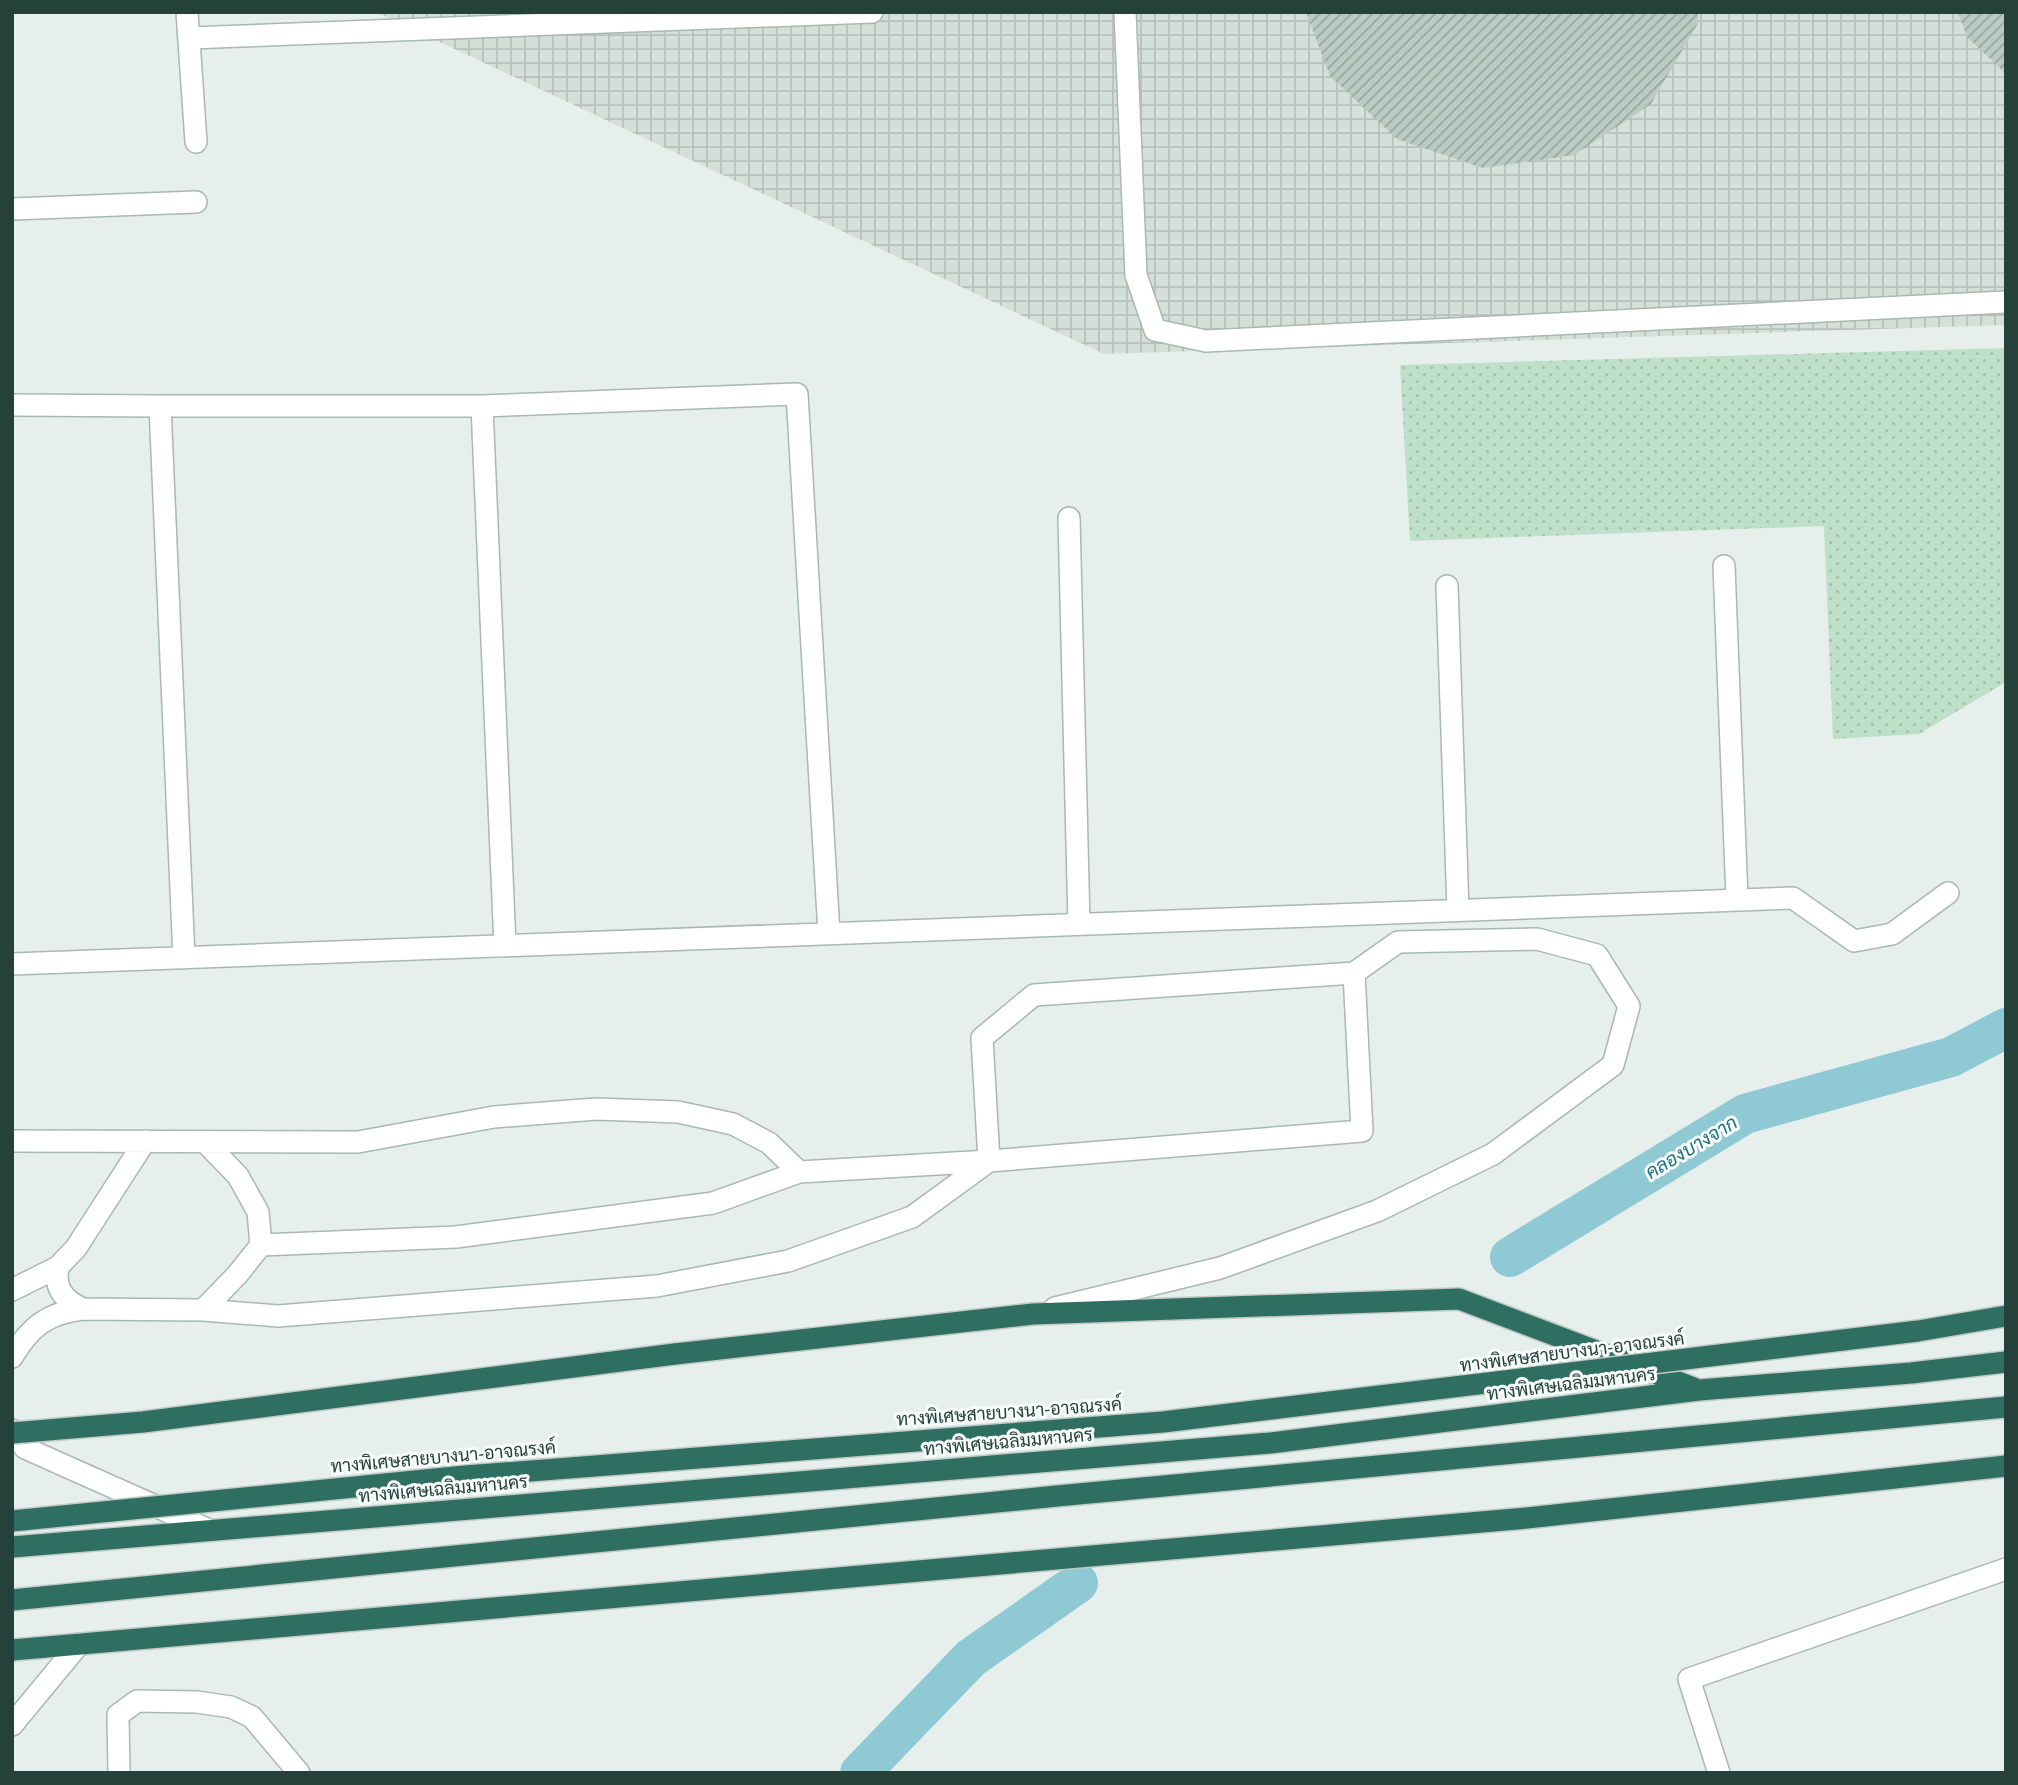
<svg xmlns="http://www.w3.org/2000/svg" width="2018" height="1785" font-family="'Open Sans',Sarabun,sans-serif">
<defs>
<pattern id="industrial-grid" width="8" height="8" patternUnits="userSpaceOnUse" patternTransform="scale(1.75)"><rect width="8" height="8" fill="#d4dfda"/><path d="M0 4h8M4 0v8" fill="none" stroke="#b6c1bc"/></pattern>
<pattern id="green-dots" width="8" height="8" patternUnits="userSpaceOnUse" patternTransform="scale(1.75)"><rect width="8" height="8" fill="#bfe0c8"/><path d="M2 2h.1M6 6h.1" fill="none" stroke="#a4c1ad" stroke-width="1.8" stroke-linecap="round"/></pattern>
<pattern id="building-hatch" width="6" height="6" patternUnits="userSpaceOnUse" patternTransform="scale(1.75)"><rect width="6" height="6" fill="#bbcac4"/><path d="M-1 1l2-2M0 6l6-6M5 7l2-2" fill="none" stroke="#98a6a0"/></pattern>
</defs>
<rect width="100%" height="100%" fill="#e6efeb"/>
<!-- industrial -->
<path fill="url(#industrial-grid)" d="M 376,12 L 2006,12 L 2006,325 L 1104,354 Z"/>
<!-- green -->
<path fill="url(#green-dots)" d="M 2006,348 L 2006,682 L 1919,734 L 1833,739 L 1824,526 L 1410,541 L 1400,365 Z"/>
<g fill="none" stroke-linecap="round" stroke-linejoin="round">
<!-- canal -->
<path stroke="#8ec9d4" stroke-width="40" d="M 1510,1257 L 1745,1114 L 1951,1057 L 2006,1028
M 860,1773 L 971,1658 L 1078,1583"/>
</g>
<!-- building -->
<path fill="url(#building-hatch)" d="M 1306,12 L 1698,12 L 1697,25 L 1651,104 L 1574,155 L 1483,168 L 1397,139 L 1330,76 Z
M 1958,12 L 2006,12 L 2006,74 L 1967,37 Z"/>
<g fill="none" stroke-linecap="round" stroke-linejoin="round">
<defs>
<path id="lane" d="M 187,12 L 196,142
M 1125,12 L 1136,275 L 1155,330 L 1206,341 L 2006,302
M 189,38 L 872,12
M 1069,518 L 1079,924
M 1724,566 L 1737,899
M 1447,586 L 1458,910
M 12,1141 L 358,1142 L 494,1117 L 596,1109 L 678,1112 L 733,1124 L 769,1143 L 799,1172 L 989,1161 L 1362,1131 L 1354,973
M 205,1142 L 238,1176 L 258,1212 L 261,1245
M 58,1267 C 54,1288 63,1300 83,1309
M 12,1290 L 58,1267 L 76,1248 L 145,1141
M 203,1310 L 278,1316 L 657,1286 L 788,1261 L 912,1217 L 989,1161 L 982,1038 L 1034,995 L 1354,973 L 1398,942 L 1537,939 L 1597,955 L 1629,1006 L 1613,1065 L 1493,1154 L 1377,1211 L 1220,1268 L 1055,1308
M 12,1357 C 30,1327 47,1313 83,1309 L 203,1310 L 237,1275 L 261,1245 L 456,1237 L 713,1203 L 799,1172
M 12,1430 L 25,1448 L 209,1530
M 12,1725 L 79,1644
M 119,1773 L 118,1715 L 137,1701 L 197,1702 L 231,1707 L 252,1717 L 299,1773"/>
<path id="street" d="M 12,209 L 196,202
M 12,405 L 160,406
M 505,946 L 482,406 L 797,394 L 829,933
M 184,958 L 160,406 L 482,406
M 12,964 L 1793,898 L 1854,941 L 1892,934 L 1948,893
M 1719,1773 L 1689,1679 L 2006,1569"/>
<path id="highway" d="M 675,1354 L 1033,1314 L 1459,1299 L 1694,1388
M 12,1547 L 1270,1443 L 1699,1390 L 1911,1373 L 2006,1362
M 12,1600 L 1057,1496 L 2006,1407
M 12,1650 L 1527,1518 L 2006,1466"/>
</defs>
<!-- lane casing -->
<use href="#lane" stroke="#a8b8b2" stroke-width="24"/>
<!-- street casing -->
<use href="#street" stroke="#a8b8b2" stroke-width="24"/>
<!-- highway casing -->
<use href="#highway" stroke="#c2cac8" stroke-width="24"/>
<!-- lane -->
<use href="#lane" stroke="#fff" stroke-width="21"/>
<!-- street -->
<use href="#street" stroke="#fff" stroke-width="21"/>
<!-- highway -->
<use href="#highway" stroke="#2f6f62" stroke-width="21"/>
<defs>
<path id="highway-bridge" d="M 12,1433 L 143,1422 L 675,1354
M 12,1521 L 465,1476 L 1163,1422 L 1918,1331 L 2006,1316"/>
</defs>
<!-- highway-bridge casing -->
<use href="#highway-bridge" stroke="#c2cac8" stroke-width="24" stroke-linecap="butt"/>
<!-- highway-bridge -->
<use href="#highway-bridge" stroke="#2f6f62" stroke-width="21"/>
</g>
<g text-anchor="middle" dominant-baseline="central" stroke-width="6" stroke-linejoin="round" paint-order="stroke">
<!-- street labels -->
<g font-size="18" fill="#24423a" stroke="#f7fbf9">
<text transform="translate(1572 1351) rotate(-7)">ทางพิเศษสายบางนา-อาจณรงค์</text>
<text transform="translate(1571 1383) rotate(-7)">ทางพิเศษเฉลิมมหานคร</text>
<text transform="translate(1009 1411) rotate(-4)">ทางพิเศษสายบางนา-อาจณรงค์</text>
<text transform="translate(1008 1441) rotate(-5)">ทางพิเศษเฉลิมมหานคร</text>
<text transform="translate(443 1456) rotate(-5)">ทางพิเศษสายบางนา-อาจณรงค์</text>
<text transform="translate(443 1488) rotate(-5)">ทางพิเศษเฉลิมมหานคร</text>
</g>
<!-- water labels -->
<g font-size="19" font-style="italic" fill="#1c6f80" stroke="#f7fbf9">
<text transform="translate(1691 1147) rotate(-31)">คลองบางจาก</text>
</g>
</g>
<!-- border -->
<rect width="2018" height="1785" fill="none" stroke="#24423a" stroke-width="28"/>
</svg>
